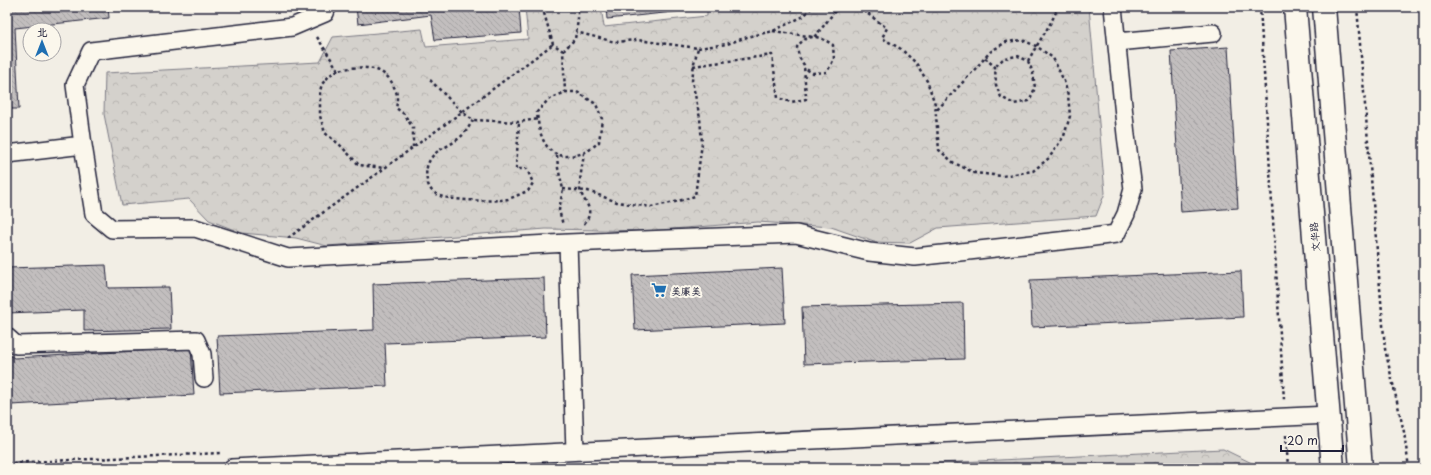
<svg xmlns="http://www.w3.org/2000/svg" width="1431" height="475" font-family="'Playpen Sans','LXGW WenKai TC',sans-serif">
<defs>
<pattern id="park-crowns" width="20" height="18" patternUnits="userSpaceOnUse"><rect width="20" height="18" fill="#d4d1cc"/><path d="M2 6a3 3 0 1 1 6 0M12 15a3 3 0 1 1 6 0" fill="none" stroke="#b6b3b0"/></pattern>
<pattern id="building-back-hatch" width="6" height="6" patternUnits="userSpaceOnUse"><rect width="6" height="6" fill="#c2bebe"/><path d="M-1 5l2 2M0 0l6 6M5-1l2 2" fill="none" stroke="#a6a3a4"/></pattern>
</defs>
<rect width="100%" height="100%" fill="#f2eee5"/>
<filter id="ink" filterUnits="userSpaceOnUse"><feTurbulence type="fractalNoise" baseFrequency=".025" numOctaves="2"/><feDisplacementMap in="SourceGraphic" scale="8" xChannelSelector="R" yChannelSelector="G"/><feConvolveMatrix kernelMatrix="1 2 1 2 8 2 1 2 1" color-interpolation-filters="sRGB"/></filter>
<g filter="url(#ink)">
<!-- park -->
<path fill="url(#park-crowns)" stroke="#7b7a84" d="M 525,7 L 601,7 L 604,27 L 707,16 L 707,7 L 1089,7 L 1105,193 L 1096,216 L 938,228 L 910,243 L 874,242 L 831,227 L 758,222 L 648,231 L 546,229 L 327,246 L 296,238 L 242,233 L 209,220 L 189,199 L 122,205 L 104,114 L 105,73 L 320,62 L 333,37 L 422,29 L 426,47 L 528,39 Z
M 1223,449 L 1262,468 L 837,468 Z"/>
<!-- building -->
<path fill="url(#building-back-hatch)" stroke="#22223b" d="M 7,7 L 108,7 L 109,18 L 15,28 L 19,109 L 7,109 Z
M 356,7 L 519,7 L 521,33 L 435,40 L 431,15 L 358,24 Z
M 606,7 L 702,7 L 702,9 L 607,19 Z
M 1228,47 L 1238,208 L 1181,212 L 1171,51 Z
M 106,265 L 108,288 L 169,287 L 171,329 L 84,331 L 84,310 L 7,313 L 7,268 Z
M 782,268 L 785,323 L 635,330 L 632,275 Z
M 1241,271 L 1243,317 L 1032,327 L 1030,280 Z
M 544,278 L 546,337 L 385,343 L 387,386 L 220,393 L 217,336 L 374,330 L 373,284 Z
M 963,303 L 964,359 L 804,364 L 802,307 Z
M 191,348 L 194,395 L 11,405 L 10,397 L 7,397 L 7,353 L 14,358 Z"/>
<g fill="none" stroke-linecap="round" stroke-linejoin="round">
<defs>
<path id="minor" d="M 1117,42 L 1213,33
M 83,145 L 94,214 L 112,229 L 195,228 L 288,258 L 568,243 L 796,234 L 869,252 L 915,257 L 1086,238 L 1116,234 L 1126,214 L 1133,189 L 1126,135 L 1113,7
M 7,154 L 83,145 L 75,85 L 91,51 L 292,27 L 325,13 L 327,7
M 568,243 L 575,451
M 7,337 L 16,345 L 196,340 L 202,354 L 204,378
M 232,468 L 1329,415"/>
<path id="tertiary" d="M 1295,7 L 1333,468
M 1324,7 L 1361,468"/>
</defs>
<!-- minor casing -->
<use href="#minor" stroke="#22223b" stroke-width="20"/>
<!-- tertiary casing -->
<use href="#tertiary" stroke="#22223b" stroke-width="25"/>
<!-- path -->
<path stroke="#22223b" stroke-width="2.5" stroke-dasharray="3 3" stroke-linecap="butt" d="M 545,7 L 544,13 L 553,44 L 563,51 L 565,92
M 860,7 L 868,14 L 874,7
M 1260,7 L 1284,400
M 1357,7 L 1385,349 L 1404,432 L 1409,468
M 868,14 L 887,28 L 882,38 L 901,49 L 916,63 L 927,81 L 935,104 L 939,150 L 954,163 L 975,173 L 1002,176 L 1033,171 L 1049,158 L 1064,136 L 1070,116 L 1068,95 L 1064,81 L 1053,58 L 1036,46 L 1022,40 L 1006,42 L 990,52 L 976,68 L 936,111
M 773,31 L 814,37 L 822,28 L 838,7
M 317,37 L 338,70 C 358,66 385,64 394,87 C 395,89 397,93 397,96 C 397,100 397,104 396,108 L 404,114 L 413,128 L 413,147
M 698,48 L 727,44 L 747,37 L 773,31 L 804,16 L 812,7
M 563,51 L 575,39 L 578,20 L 578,7
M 985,58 L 995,67 L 996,85 L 1001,97 L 1014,104 L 1029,101 L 1035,88 L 1033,73 L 1028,61 L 1018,56 L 1004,58 L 995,67
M 1028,61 C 1037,44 1049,28 1057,10 L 1056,7
M 693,66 L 772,55 L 778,98 L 791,102 L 806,99 L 804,65 L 799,57 L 797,47 C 808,32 820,36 833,45 L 834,59 L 827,72 L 813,73 L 804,68
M 338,70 L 330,75 L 322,84 L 320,91 L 320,116 L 325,133 L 340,145 L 359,165 L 384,168
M 430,80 L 462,112 L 473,120 L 519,122 L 538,119
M 565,92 L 577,92 L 596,104 L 602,119 L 599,142 C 594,146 589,151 583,153 C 549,165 539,140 537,112 L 548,100 Z
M 473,120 C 469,127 465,134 458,139 C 446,149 432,149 427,167 C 425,176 427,189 436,194 C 446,201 495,202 508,199 C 515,197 522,193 528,191 L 533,183 L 527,169 L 516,169 L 519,122
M 557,155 L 558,168 L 563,189 L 559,210 L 563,225
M 563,189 L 588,191 L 617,202 L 651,207 L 675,202 L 695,196 L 702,143 L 700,118 L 692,81 L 694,63 L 698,48 L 637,40 L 615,42 L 576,32
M 584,224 C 597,208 582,202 580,189 C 579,180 583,163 584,153
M 288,238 L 462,112 L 553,44
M 1286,435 L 1288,468
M 7,463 L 221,453"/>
<!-- minor -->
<use href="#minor" stroke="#fbf7ec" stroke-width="17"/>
<!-- tertiary -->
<use href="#tertiary" stroke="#fbf7ec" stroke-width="22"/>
</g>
</g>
<!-- icons -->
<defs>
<symbol id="supermarket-bare" viewBox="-9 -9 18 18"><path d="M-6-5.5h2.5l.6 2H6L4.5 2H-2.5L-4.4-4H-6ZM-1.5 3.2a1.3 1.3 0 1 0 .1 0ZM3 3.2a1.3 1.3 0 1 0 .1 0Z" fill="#1f6fb2" stroke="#fbf7ec" stroke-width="2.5" paint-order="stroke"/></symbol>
</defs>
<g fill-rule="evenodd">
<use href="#supermarket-bare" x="648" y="279" width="22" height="22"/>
</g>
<g text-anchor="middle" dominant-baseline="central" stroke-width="4" stroke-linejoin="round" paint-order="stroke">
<!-- street labels -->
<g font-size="10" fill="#22223b" stroke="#fbf7ec">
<text transform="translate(1314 237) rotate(-95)">文华路</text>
</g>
<!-- poi labels -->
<g font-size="10" fill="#22223b" stroke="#fbf7ec" text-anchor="start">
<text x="671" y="290">美廉美</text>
</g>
</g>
<!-- margin -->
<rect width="1431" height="475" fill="none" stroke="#fbf7ec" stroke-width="24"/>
<rect x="12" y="12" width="1407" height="451" fill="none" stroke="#22223b" stroke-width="1.5" filter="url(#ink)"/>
<!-- north arrow -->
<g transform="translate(42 42)"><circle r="19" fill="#fbf7ec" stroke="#a4a2a5"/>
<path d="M0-3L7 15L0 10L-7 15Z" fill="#1f6fb2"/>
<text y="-6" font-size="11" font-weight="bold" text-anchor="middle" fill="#22223b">北</text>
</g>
<!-- scale -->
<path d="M1281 445v6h62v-6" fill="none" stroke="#22223b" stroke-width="2"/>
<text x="1287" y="445" font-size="12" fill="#22223b" stroke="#fbf7ec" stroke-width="3" paint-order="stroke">20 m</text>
</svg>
